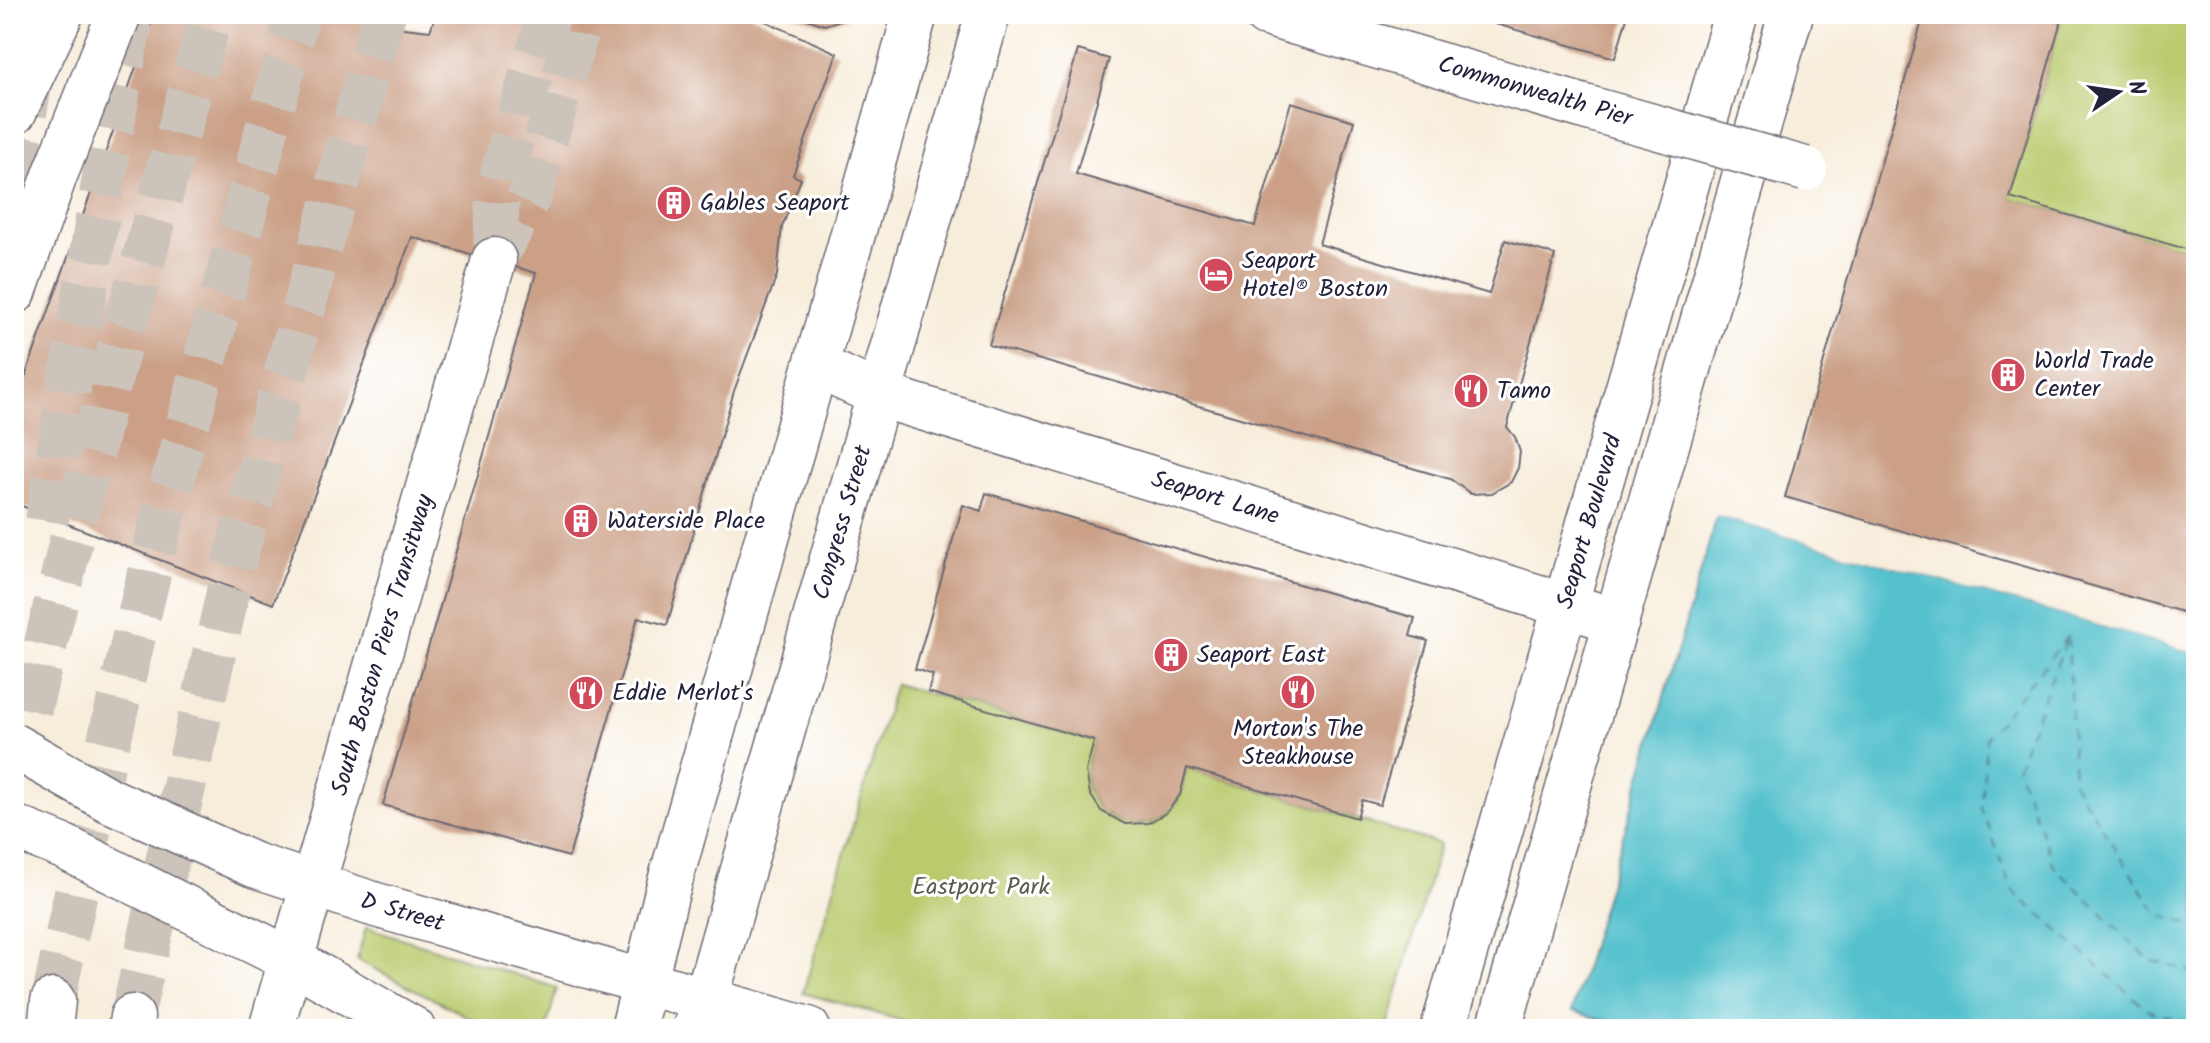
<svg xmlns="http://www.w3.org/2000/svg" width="2210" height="1043" font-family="Kalam,sans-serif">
<rect width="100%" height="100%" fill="#fff"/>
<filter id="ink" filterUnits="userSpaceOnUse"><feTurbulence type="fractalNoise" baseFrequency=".0125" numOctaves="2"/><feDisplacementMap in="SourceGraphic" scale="16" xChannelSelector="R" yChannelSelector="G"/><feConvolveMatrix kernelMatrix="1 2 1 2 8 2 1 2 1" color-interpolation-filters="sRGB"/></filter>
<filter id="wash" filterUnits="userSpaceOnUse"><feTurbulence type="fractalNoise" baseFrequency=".006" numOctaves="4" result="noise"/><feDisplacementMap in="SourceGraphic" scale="32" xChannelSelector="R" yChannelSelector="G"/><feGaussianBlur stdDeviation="1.8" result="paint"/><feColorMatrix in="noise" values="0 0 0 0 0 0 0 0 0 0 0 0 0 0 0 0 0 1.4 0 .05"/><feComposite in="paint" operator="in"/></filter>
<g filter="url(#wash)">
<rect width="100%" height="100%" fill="#f7eddb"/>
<!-- green -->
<path fill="#bacb6e" stroke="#6e7654" stroke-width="2" d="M 2063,14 L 2196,14 L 2196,252 L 2010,198 Z
M 895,684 L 1094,741 C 1091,753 1085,766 1086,778 C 1088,819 1142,841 1171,809 C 1181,798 1183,783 1187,768 L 1440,844 L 1387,1029 L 932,1029 L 803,993 Z
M 366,927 L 557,988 L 546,1029 L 492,1029 L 357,960 Z"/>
<!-- water -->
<path fill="#54c1cd" stroke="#3b7284" stroke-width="2" d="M 1717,516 L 2196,653 L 2196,1029 L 1633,1029 L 1572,1011 Z"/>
<!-- pier -->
<path fill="#f7eddb" d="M 1718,512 L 2196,649 L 2196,653 L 1717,516 Z"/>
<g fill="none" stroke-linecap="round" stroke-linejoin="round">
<!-- ferry -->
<path stroke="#366275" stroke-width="2" stroke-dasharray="10 8" stroke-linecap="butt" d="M 2068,636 L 1986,738 L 1982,809 L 2012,890 L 2149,1011 L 2196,1024
M 2068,637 L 2074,784 L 2158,915 L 2196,925
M 2066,641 L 2017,767 L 2054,866 L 2149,960 L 2196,973"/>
</g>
<g id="blocks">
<!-- building -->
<path fill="#cba087" d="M 155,14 L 361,14 L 377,25 L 430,31 L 436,14 L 749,14 L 837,53 L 793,175 L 801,179 L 782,227 L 777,275 L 734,391 L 667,625 L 638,617 L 569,857 L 383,805 L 536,273 L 412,237 L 273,604 L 14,503 L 14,408 Z
M 792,14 L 856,14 L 856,15 L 825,25 Z
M 1485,14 L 1628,14 L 1615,58 L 1485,21 Z
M 1924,14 L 2063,14 L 2010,198 L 2196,252 L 2196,616 L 1785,497 Z
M 1078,50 L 1109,59 L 1076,174 L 1255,226 L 1291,102 L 1354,121 L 1319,244 L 1489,294 L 1505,240 L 1555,255 L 1507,427 L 1515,437 L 1520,452 L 1518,468 L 1511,482 L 1492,493 L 1471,494 L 1450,479 L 989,345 Z
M 986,493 L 1415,618 L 1410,636 L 1428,641 L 1380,805 L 1362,800 L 1357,818 L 1187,768 L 1180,795 L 1166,813 L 1148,823 L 1125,824 L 1101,811 L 1090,794 L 1086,771 L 1094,741 L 928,692 L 933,675 L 915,669 L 963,505 L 981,511 Z"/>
</g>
</g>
<g filter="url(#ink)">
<use href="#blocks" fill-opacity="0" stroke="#6d6973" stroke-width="2"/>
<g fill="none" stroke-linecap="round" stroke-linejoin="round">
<!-- minor-tunnel -->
<path stroke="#ccc4bb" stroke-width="44" stroke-dasharray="44 22" stroke-linecap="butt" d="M 495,246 L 499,185 L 549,14
M 494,260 L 530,195 L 582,14"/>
<!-- highway-tunnel -->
<path stroke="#ccc4bb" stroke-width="44" stroke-dasharray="44 22" stroke-linecap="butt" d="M 14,179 L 32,72
M 47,521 L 131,14
M 14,774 L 109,385 L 211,14
M 53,1001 L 102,770 L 160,528 L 298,14
M 132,1017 L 238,548 L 384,14"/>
<defs>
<g id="minor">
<path d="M 1266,14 L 1588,108"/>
<path id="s1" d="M 817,366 L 880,395 L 1617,621"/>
<path id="s2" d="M 271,1029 L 494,260"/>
</g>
<g id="major">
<path d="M 14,31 L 20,14"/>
<path d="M 14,112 L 61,14"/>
<path d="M 14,292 L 55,175 L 119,14"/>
<path id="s3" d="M 14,746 L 107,799 L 254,865 L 376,905 L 808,1029"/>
<path d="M 14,827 L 64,847 L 291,960 L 413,1029"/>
<path d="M 633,1029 L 666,896 L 915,14"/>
<path id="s4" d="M 694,1029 L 706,999 L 988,14"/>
<path id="s5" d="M 1443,1029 L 1736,14"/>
<path d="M 1499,1029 L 1791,14"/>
</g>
<path id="highway" d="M 50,1029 L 53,1001
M 130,1029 L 132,1017"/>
</defs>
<!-- minor casing -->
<use href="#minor" stroke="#6d6973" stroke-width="47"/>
<!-- major casing -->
<use href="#major" stroke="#6d6973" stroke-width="47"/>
<!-- highway casing -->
<use href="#highway" stroke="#6d6973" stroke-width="47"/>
<!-- minor -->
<use href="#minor" stroke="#fff" stroke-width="44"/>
<!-- major -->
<use href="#major" stroke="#fff" stroke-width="44"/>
<!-- highway -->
<use href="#highway" stroke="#fff" stroke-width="44"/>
<defs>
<path id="minor-bridge" d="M 1588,108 L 1805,169"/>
</defs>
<!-- minor-bridge casing -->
<use href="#minor-bridge" stroke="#6d6973" stroke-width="47" stroke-linecap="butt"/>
<!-- minor-bridge -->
<use href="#minor-bridge" stroke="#fff" stroke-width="44"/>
</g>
</g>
<!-- icons -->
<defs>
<symbol id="building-disc" viewBox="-11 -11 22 22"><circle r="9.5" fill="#d1495b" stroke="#fff"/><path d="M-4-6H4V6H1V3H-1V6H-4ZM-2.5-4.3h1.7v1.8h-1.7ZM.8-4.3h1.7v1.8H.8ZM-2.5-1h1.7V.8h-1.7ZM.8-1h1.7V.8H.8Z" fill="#fff"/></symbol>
<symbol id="hotel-disc" viewBox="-11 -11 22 22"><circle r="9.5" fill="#d1495b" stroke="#fff"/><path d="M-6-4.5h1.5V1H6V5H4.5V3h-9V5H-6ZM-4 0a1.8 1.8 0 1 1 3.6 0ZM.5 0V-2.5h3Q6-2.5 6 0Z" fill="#fff"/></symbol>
<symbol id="restaurant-disc" viewBox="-11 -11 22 22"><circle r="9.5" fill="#d1495b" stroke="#fff"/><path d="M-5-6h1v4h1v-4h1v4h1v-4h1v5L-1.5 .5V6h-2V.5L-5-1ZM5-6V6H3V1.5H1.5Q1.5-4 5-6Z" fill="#fff"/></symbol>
</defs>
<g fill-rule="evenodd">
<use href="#building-disc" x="654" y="183" width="40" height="40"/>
<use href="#hotel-disc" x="1196" y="255" width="40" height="40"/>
<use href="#building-disc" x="1988" y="355" width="40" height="40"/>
<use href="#restaurant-disc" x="1451" y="371" width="40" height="40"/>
<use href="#building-disc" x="561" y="501" width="40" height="40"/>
<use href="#building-disc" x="1151" y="635" width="40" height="40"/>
<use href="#restaurant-disc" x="1278" y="672" width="40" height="40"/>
<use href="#restaurant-disc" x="566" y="673" width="40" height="40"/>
</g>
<g text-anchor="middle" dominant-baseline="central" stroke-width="6" stroke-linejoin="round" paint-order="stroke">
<!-- street labels -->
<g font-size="24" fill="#22223b" stroke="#fff">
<text transform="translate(1535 92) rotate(16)">Commonwealth Pier</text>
<text stroke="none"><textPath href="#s1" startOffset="420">Seaport Lane</textPath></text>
<text stroke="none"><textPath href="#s5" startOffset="528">Seaport Boulevard</textPath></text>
<text stroke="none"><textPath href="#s4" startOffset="528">Congress Street</textPath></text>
<text stroke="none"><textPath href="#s2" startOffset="400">South Boston Piers Transitway</textPath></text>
<text stroke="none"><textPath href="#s3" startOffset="424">D Street</textPath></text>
</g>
<!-- poi labels -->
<g font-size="24" fill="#22223b" stroke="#fff" text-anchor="start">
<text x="700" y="203">Gables Seaport</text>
<text x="1242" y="261">Seaport<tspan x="1242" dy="28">Hotel® Boston</tspan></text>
<text x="2034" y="361">World Trade<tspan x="2034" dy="28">Center</tspan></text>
<text x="1497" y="391">Tamo</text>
<text x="607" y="521">Waterside Place</text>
<text x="1197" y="655">Seaport East</text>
<text x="612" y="693">Eddie Merlot's</text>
<text x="1298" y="729" text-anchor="middle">Morton's The<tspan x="1298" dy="28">Steakhouse</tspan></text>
</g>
<!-- park labels -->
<g font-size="24" fill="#575d4d" stroke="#fff">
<text x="981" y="887">Eastport Park</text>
</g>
</g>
<!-- margin -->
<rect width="2210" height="1043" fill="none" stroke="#fff" stroke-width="48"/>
<!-- north arrow -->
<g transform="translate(2118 92) rotate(77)" stroke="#ffffff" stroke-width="6" paint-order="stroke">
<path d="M0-6L14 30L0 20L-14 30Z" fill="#22223b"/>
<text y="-12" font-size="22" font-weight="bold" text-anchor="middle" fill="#22223b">N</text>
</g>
</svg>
